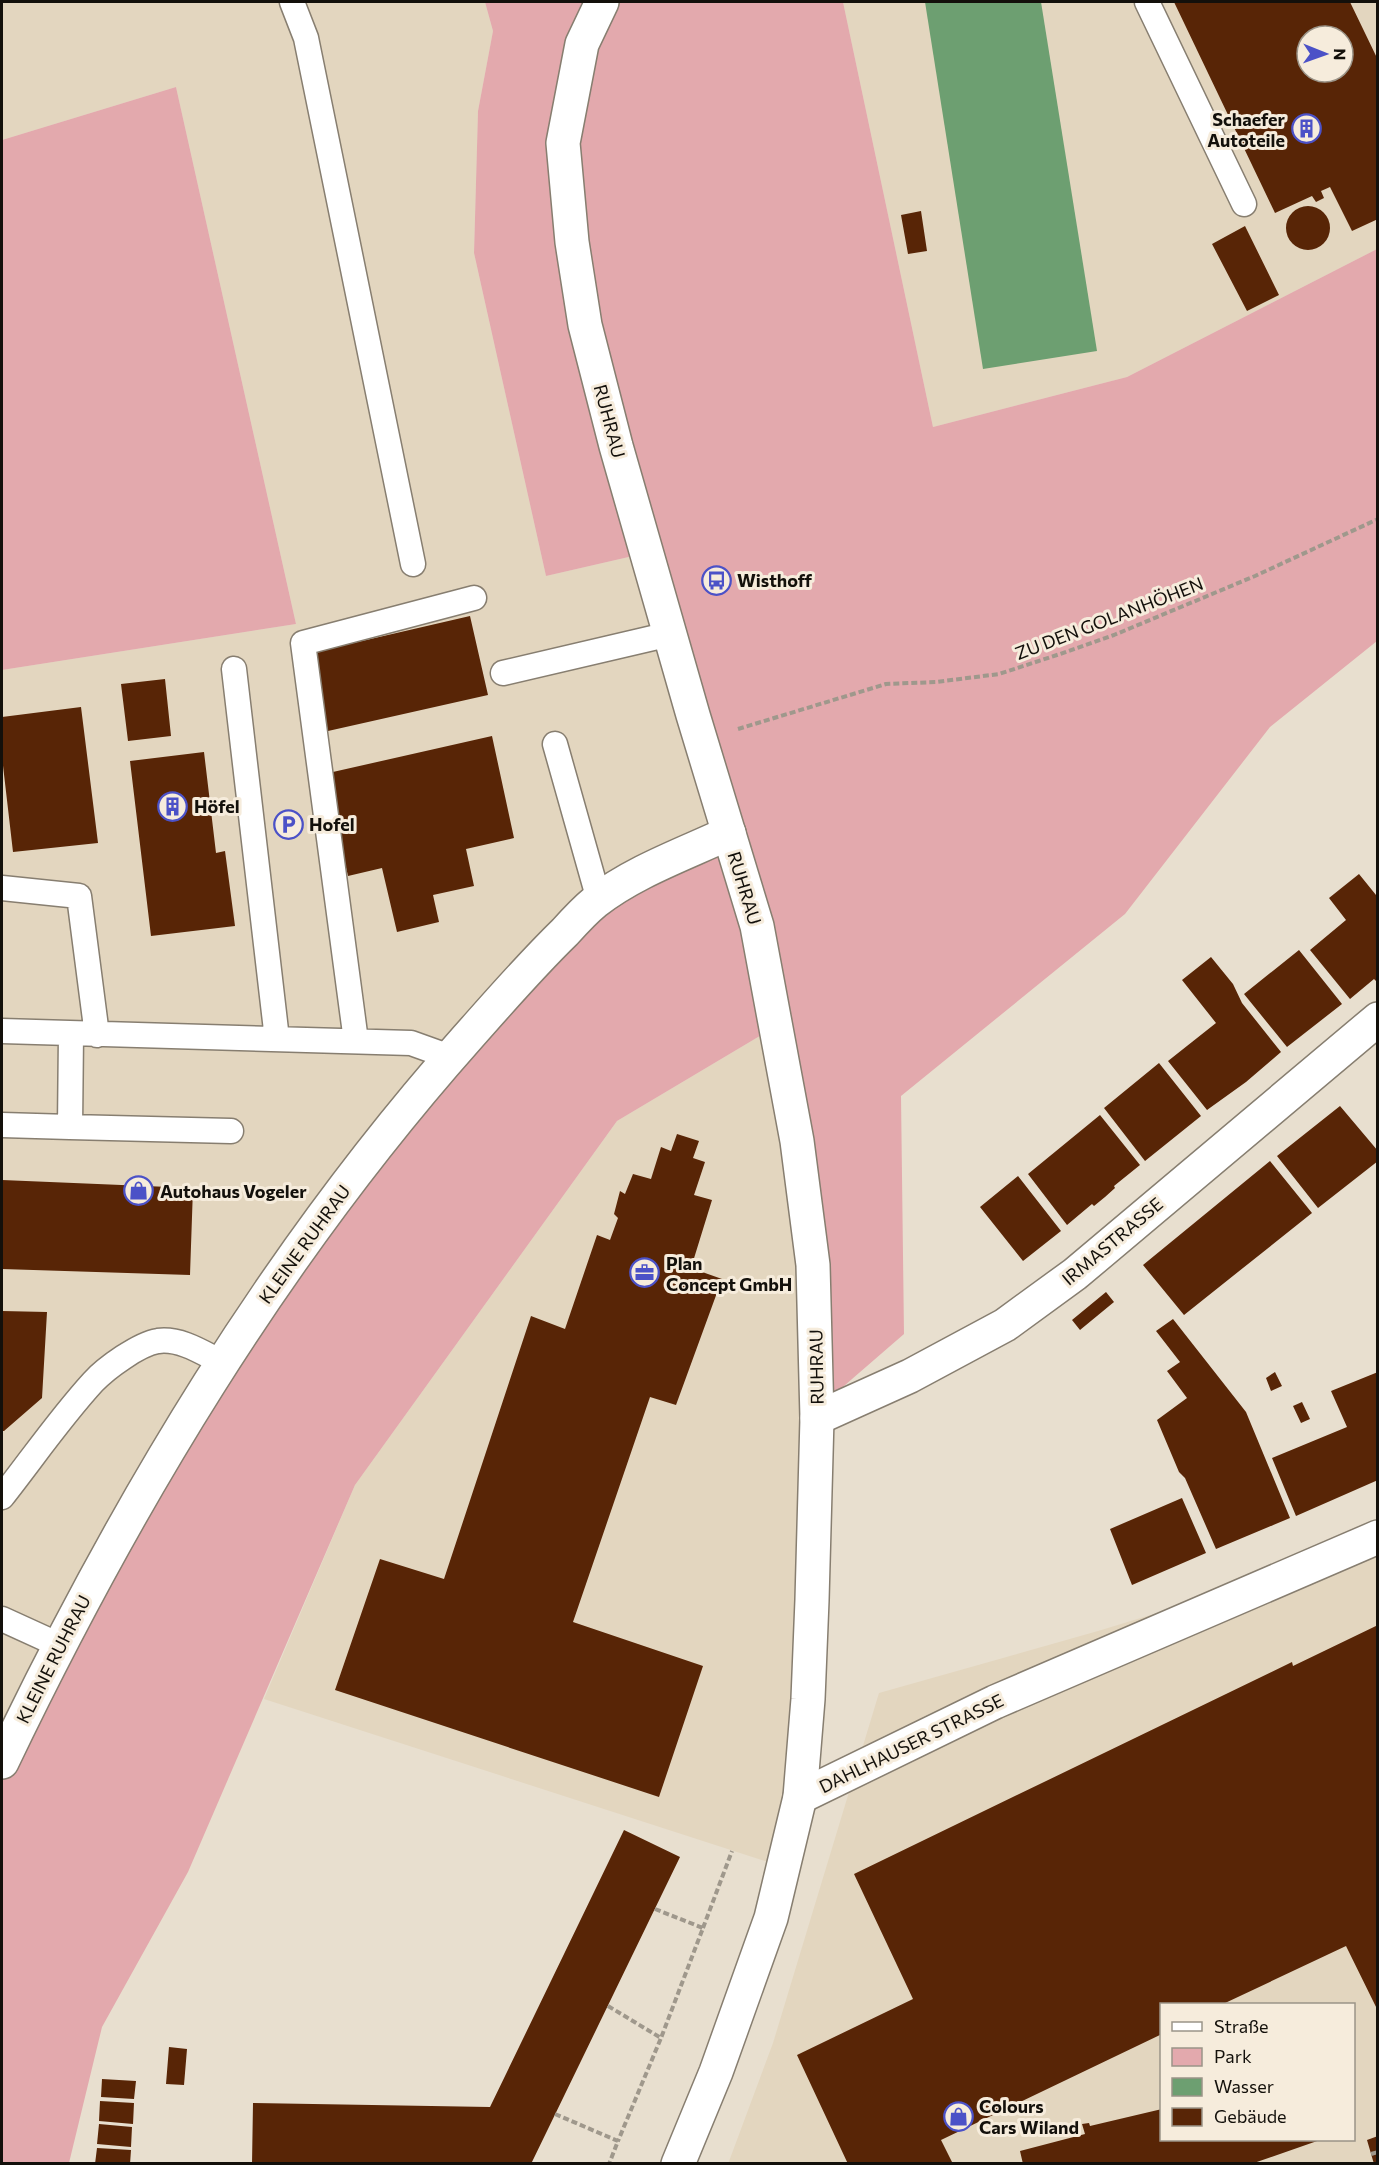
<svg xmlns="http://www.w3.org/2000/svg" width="1379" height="2165" font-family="Commissioner,sans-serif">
<rect width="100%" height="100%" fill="#e8dfcf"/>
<!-- built -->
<path fill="#e3d6bf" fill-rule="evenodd" d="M 2,2 L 485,2 L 493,31 L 478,111 L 474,253 L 546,576 L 633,556 L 720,830 L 2,1751 L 2,670 L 296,624 L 176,87 L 2,140 Z
M 843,2 L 1377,2 L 1377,249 L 1127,377 L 933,427 ZM 1307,36 L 1343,36 L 1343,72 L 1307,72 Z
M 770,1030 L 807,1270 L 803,1703 L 774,1864 L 264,1699 L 355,1485 L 617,1121 Z
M 1377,1546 L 1377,2163 L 728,2164 L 773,2043 L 879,1693 L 1098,1631 ZM 1162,2004 L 1354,2004 L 1354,2140 L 1162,2140 Z"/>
<!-- green -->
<path fill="#e3a9ad" d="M 485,2 L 596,2 L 554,142 L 633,556 L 546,576 L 474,253 L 478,111 L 493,31 Z
M 610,2 L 843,2 L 933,427 L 1127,377 L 1377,249 L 1377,641 L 1270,727 L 1125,914 L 901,1096 L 904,1334 L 822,1405 L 805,1143 L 594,321 L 571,144 Z
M 176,87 L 296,624 L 2,670 L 2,140 Z
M 724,842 L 770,1030 L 617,1121 L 355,1485 L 188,1872 L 102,2027 L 69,2163 L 2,2163 L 2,1771 L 63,1645 L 322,1224 L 602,904 Z"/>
<!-- water -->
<path fill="#6d9f71" d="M 925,2 L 1041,2 L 1097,351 L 983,369 Z"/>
<!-- building -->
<path fill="#582506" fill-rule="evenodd" d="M 1174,2 L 1350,2 L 1378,60 L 1378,219 L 1352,231 L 1330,187 L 1321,191 L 1324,198 L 1316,202 L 1312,196 L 1275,213 ZM 1307,36 L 1343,36 L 1343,72 L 1307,72 Z
M1286 228a22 22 0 1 1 44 0a22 22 0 1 1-44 0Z
M 921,211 L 927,251 L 908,254 L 901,215 Z
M 1245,226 L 1279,295 L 1247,311 L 1212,244 Z
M 470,616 L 488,695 L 328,731 L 310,653 Z
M 165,679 L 171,736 L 128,741 L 121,684 Z
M 81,707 L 98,843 L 13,852 L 2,757 L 2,717 Z
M 492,736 L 514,838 L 466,849 L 474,886 L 433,895 L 439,922 L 397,932 L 382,868 L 348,876 L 324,774 Z
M 204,752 L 216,853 L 225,851 L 235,926 L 151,936 L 130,761 Z
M 1359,874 L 1376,895 L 1378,894 L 1378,980 L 1376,981 L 1374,979 L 1350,999 L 1310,950 L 1346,920 L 1329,898 Z
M 1299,950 L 1342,1004 L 1287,1047 L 1244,994 Z
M 1211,957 L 1233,984 L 1242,1003 L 1281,1052 L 1246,1082 L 1207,1110 L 1168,1061 L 1216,1023 L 1182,980 Z
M 1159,1063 L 1201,1116 L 1145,1161 L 1104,1108 Z
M 1340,1106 L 1378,1151 L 1378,1161 L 1318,1208 L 1277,1156 Z
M 1100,1115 L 1140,1165 L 1114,1186 L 1115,1188 L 1105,1197 L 1094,1206 L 1092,1204 L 1067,1225 L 1028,1174 Z
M 677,1134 L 699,1141 L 693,1158 L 705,1162 L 694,1195 L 712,1200 L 691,1268 L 722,1279 L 676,1405 L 650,1397 L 573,1622 L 703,1666 L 659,1797 L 335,1690 L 380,1559 L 444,1579 L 531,1316 L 565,1329 L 597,1235 L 610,1240 L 618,1218 L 614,1214 L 620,1191 L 625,1194 L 633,1174 L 651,1179 L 661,1147 L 671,1151 Z
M 1270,1161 L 1312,1213 L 1184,1315 L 1143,1265 Z
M 1018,1176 L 1061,1231 L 1023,1261 L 980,1207 Z
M 2,1180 L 193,1188 L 190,1275 L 2,1269 Z
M 1106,1292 L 1114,1302 L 1080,1330 L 1072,1320 Z
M 2,1311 L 47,1312 L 42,1398 L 4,1431 L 2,1431 Z
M 1173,1319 L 1246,1412 L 1290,1518 L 1216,1549 L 1185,1478 L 1179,1472 L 1157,1420 L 1187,1398 L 1167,1371 L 1180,1362 L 1156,1331 Z
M 1275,1372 L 1282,1386 L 1271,1391 L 1266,1378 Z
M 1378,1372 L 1378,1480 L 1296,1516 L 1272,1458 L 1347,1427 L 1331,1391 Z
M 1302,1402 L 1310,1419 L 1301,1423 L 1293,1406 Z
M 1182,1498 L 1206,1553 L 1132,1585 L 1110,1529 Z
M 1378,1625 L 1378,2011 L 1346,1946 L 1223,2004 L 1162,2004 L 1162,2034 L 941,2140 L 953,2164 L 848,2164 L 797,2055 L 913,1999 L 854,1874 L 1292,1662 L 1293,1666 Z
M 624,1830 L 680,1857 L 531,2164 L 252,2164 L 253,2103 L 490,2107 Z
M 169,2047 L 187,2049 L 184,2085 L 166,2084 Z
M 102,2079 L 136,2081 L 134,2099 L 101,2097 Z
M 100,2101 L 134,2103 L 133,2124 L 99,2121 Z
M 1162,2109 L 1162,2140 L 1320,2140 L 1251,2164 L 1023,2164 L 1020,2151 L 1085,2134 L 1082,2124 L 1089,2123 L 1090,2126 Z
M 99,2124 L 132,2127 L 131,2147 L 97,2144 Z
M 1378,2136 L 1378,2164 L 1374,2164 L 1367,2140 Z
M 97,2148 L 131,2150 L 130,2164 L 95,2164 Z"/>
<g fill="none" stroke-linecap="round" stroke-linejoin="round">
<defs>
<path id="service" d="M 292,2 L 306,38 L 413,564
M 1147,2 L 1244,204
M 234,669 L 277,1039
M 503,673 L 670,634
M 555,744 L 599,900
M 2,888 L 79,896 L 97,1035
M 2,1031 L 411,1043 L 450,1057
M 356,1041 L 303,643 L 474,598
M 2,1125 L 70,1127 L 71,1034
M 70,1127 L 231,1131
M 2,1497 C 32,1459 60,1418 93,1382 C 106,1368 139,1344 158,1341 C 181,1338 203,1353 223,1363
M 2,1619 L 59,1645"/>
<path id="minor" d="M 817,1418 L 910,1376 L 1005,1325 L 1075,1274 L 1378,1019
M 2,1762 C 126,1503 275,1254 467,1038 C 499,1002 530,966 565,932 C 574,922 584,911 595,902 C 633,872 684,854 729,833
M 800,1797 L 995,1702 L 1378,1537"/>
<path id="tertiary" d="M 602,2 L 582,44 L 563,143 L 572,242 L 585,325 L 616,446 L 693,715 L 757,926 L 797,1141 L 813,1265 L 817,1418 L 812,1600 L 808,1699 L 800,1797 L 771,1918 L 716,2072 L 678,2164"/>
</defs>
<!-- service casing -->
<use href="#service" stroke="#877e70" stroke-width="27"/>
<!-- minor casing -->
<use href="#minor" stroke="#877e70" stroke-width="36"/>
<!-- tertiary casing -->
<use href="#tertiary" stroke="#877e70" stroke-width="36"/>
<!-- path -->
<path stroke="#9f988c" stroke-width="4" stroke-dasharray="6 3" stroke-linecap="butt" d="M 738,729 L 886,684 L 936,682 L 999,674 L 1060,654 L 1114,635 L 1255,576 L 1378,519
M 655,1909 L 703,1928 L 661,2038
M 703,1928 L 732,1851
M 608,2006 L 661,2038 L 618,2141
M 555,2114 L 618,2141 L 609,2164
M 1371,2154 L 1378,2152"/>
<!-- service -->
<use href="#service" stroke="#fff" stroke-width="24"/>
<!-- minor -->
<use href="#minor" stroke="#fff" stroke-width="33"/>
<!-- tertiary -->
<use href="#tertiary" stroke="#fff" stroke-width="33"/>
</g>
<!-- icons -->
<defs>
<symbol id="building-ring" viewBox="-11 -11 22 22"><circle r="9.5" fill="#f6ecdc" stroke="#4b51c7" stroke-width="1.5"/><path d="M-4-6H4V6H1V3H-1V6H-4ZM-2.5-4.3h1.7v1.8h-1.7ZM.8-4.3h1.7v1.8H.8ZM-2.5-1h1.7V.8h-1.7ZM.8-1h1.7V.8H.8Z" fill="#4b51c7"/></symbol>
<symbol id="bus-ring" viewBox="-11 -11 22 22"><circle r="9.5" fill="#f6ecdc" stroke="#4b51c7" stroke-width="1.5"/><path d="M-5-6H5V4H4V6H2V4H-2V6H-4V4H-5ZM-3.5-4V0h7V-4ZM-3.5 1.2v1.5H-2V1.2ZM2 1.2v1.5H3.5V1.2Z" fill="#4b51c7"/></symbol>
<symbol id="parking-ring" viewBox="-11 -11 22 22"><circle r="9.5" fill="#f6ecdc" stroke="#4b51c7" stroke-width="1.5"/><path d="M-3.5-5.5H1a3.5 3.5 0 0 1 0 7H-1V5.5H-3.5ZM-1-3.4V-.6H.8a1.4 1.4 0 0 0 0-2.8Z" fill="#4b51c7"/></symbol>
<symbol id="shop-ring" viewBox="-11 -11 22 22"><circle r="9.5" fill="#f6ecdc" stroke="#4b51c7" stroke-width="1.5"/><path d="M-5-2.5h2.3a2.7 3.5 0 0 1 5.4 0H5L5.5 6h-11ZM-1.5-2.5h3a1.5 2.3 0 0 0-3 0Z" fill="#4b51c7"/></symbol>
<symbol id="office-ring" viewBox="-11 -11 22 22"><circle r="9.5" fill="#f6ecdc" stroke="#4b51c7" stroke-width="1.5"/><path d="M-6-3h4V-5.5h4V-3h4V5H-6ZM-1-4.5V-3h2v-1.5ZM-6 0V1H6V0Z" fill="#4b51c7"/></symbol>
</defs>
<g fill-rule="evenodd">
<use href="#building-ring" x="1290" y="112" width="33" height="33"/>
<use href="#bus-ring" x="700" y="564" width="33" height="33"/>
<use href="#building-ring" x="156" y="790" width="33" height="33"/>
<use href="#parking-ring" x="272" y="808" width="33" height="33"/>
<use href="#shop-ring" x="122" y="1174" width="33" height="33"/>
<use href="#office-ring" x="628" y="1256" width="33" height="33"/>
<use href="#shop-ring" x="942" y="2100" width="33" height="33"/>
</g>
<g text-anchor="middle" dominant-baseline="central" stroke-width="6" stroke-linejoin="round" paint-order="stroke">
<!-- poi labels -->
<g font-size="18" font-weight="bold" fill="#13100b" stroke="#f6ecdc" text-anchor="start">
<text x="1285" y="119" text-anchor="end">Schaefer<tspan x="1285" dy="21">Autoteile</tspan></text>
<text x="737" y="580">Wisthoff</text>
<text x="194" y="806">Höfel</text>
<text x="309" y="824">Hofel</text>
<text x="160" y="1191">Autohaus Vogeler</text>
<text x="666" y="1263">Plan<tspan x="666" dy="21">Concept GmbH</tspan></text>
<text x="979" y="2106">Colours<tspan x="979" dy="21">Cars Wiland</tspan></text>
</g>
<!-- street labels -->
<g font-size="18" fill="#13100b" stroke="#f6ecdc">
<text transform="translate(610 421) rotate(75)">RUHRAU</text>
<text transform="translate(1109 618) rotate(-21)">ZU DEN GOLANHÖHEN</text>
<text transform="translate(745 888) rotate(73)">RUHRAU</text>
<text transform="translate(1112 1241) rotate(-40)">IRMASTRASSE</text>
<text transform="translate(304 1244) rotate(-54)">KLEINE RUHRAU</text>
<text transform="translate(816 1367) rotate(-91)">RUHRAU</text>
<text transform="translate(53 1659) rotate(-63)">KLEINE RUHRAU</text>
<text transform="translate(911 1743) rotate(-26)">DAHLHAUSER STRASSE</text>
</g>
</g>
<!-- border -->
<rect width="1379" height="2165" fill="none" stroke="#13100b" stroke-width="6"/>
<!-- legend -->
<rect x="1160" y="2003" width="195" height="138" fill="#f6ecdc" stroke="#9b9488" stroke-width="1.5"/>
<rect x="1172" y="2022" width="30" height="9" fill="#ffffff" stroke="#9b9488" stroke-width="1.5"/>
<text x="1214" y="2033" font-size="18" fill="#13100b">Straße</text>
<rect x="1172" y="2048" width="30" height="18" fill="#e3a9ad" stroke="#9b9488" stroke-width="1.5"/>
<text x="1214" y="2063" font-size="18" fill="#13100b">Park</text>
<rect x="1172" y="2078" width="30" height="18" fill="#6d9f71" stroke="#9b9488" stroke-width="1.5"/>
<text x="1214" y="2093" font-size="18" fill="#13100b">Wasser</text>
<rect x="1172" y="2108" width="30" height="18" fill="#582506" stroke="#9b9488" stroke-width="1.5"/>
<text x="1214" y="2123" font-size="18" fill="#13100b">Gebäude</text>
<!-- north arrow -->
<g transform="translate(1325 54) rotate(91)"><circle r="28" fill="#f6ecdc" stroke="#9b9488" stroke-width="1.5"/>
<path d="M0-4.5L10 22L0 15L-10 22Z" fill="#4b51c7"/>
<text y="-9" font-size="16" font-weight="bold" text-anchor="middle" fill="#13100b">N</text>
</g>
</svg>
